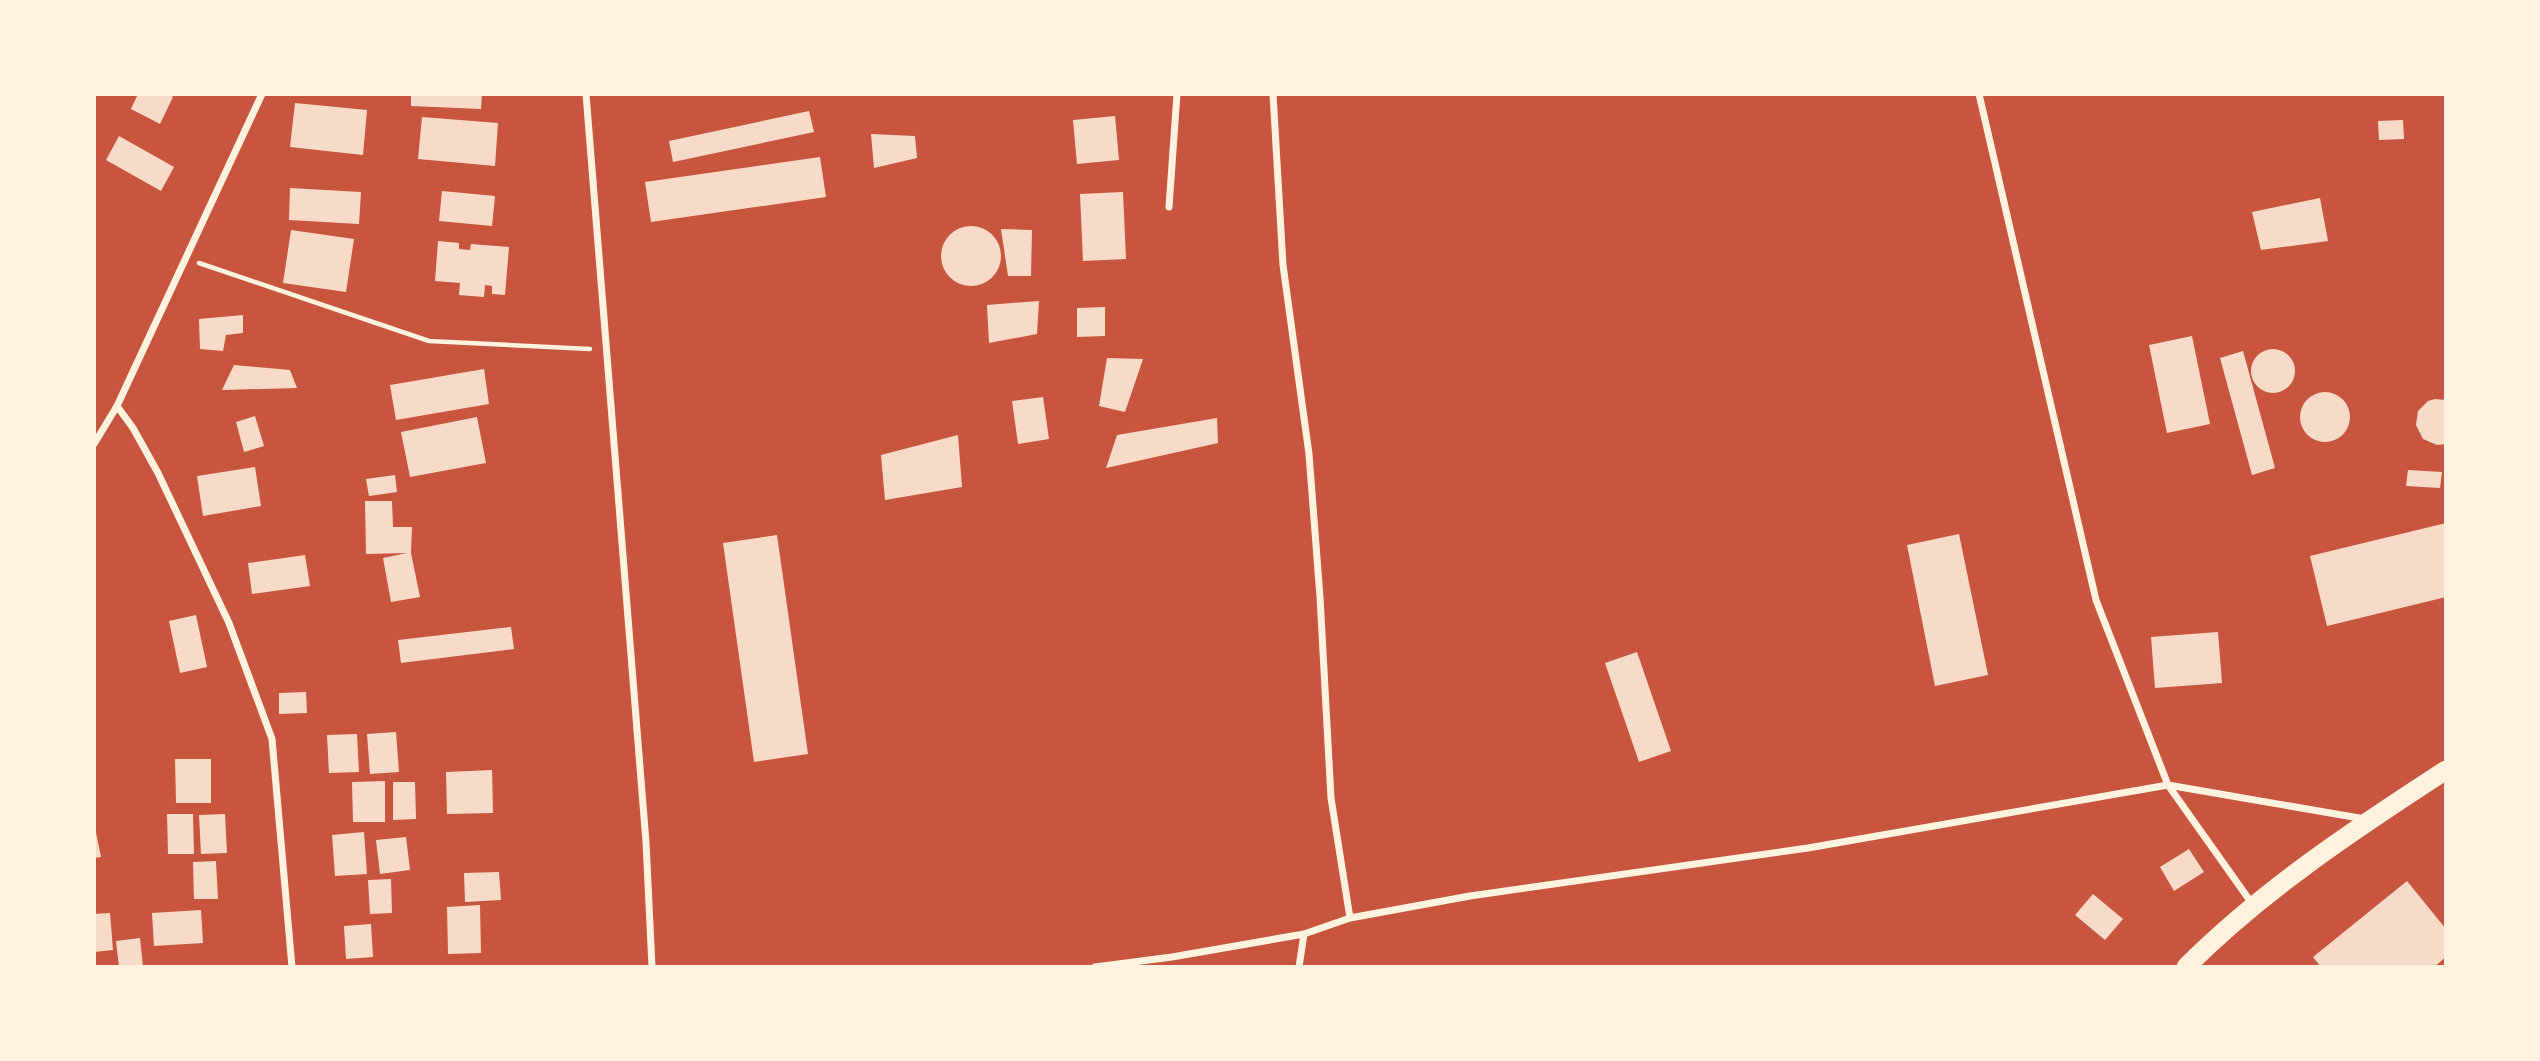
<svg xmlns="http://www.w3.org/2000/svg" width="2540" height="1061" font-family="'Exo 2',sans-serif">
<rect width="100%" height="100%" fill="#c8553d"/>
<!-- building -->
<path fill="#f7dbc8" d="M 138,94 L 169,94 L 173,97 L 160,124 L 131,109 Z
M 411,94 L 482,94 L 481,109 L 411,106 Z
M 295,103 L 367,110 L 363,155 L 290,147 Z
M 809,111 L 814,132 L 673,162 L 669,141 Z
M 1115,116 L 1119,160 L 1077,164 L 1073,120 Z
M 422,117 L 498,123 L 495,166 L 418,159 Z
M 2403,120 L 2404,139 L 2379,140 L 2378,121 Z
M 871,134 L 915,136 L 917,158 L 874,168 Z
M 119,136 L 174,167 L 161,191 L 106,160 Z
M 820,157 L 826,197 L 651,222 L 645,182 Z
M 290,188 L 361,192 L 359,224 L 289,220 Z
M 442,191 L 495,196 L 492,226 L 439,221 Z
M 1123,192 L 1126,259 L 1083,261 L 1080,194 Z
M 2320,198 L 2328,241 L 2261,250 L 2252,212 Z
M941 256a30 30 0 1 1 60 0a30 30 0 1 1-60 0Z
M 1001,229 L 1032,230 L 1031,276 L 1008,276 Z
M 291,230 L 354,239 L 346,292 L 283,283 Z
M 438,241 L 459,243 L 459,249 L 470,250 L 471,244 L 509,247 L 505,295 L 492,294 L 492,286 L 485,285 L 484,297 L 459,295 L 460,283 L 435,281 Z
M 1039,301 L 1037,334 L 989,343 L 987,305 Z
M 1105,307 L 1105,336 L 1077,337 L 1077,308 Z
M 243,315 L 243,333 L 226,335 L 223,351 L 200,349 L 199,319 Z
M 2192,336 L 2210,424 L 2167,433 L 2149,345 Z
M2251 371a22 22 0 1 1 44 0a22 22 0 1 1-44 0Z
M 2243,351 L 2275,468 L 2252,475 L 2220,358 Z
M 1107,358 L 1143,359 L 1125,412 L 1099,406 Z
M 234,365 L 290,370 L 297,388 L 222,390 Z
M 484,369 L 489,404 L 396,420 L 390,385 Z
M2300 417a25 25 0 1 1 50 0a25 25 0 1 1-50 0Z
M 1043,397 L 1049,439 L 1018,444 L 1012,401 Z
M 2435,399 L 2446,400 L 2446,444 L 2437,445 L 2423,439 L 2416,425 L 2418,411 L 2428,401 Z
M 255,416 L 264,446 L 244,452 L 236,422 Z
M 477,417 L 486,463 L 410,477 L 401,432 Z
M 1217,418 L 1218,443 L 1106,468 L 1117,435 Z
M 958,435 L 962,487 L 885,500 L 881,455 Z
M 255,467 L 261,506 L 203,516 L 197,476 Z
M 2408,470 L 2442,472 L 2440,488 L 2406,486 Z
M 395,475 L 397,492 L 369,496 L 366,479 Z
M 365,501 L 392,501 L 393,527 L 412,527 L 411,553 L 420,597 L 391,602 L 383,558 L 407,553 L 366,554 Z
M 2446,523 L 2446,597 L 2327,626 L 2310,556 Z
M 1959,534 L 1988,675 L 1935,686 L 1907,545 Z
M 777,535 L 808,754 L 754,762 L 723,543 Z
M 305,555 L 310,586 L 252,594 L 248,563 Z
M 196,615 L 207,667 L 180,673 L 169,621 Z
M 511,627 L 514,649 L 401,663 L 398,640 Z
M 2218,632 L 2222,683 L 2155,688 L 2151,637 Z
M 1637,652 L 1671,751 L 1639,762 L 1605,663 Z
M 306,692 L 307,713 L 279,714 L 279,693 Z
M 396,732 L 399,772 L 370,774 L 367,734 Z
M 357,734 L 359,772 L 329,773 L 327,735 Z
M 175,759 L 211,759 L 211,803 L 176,803 Z
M 492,770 L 493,813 L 447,814 L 446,772 Z
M 385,781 L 385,822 L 353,822 L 352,782 Z
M 393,782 L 415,782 L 416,819 L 393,820 Z
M 167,814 L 193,814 L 194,854 L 168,854 Z
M 225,814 L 227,853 L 201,854 L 199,815 Z
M 94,823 L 101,857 L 94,858 Z
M 364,832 L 367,874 L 335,876 L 332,835 Z
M 406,837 L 410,870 L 380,874 L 376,840 Z
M 2189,849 L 2204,872 L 2174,891 L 2160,867 Z
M 216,861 L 218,899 L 194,899 L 193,862 Z
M 499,872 L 501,900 L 465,902 L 464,873 Z
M 391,879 L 392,913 L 370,914 L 368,880 Z
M 2407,881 L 2446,929 L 2446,957 L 2434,967 L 2321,967 L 2313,957 Z
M 2093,894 L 2123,919 L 2105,940 L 2075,915 Z
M 480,905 L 481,953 L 448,954 L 447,907 Z
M 201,910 L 203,943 L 154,946 L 152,913 Z
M 110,913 L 113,950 L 94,952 L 94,914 Z
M 371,924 L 373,957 L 346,959 L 344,926 Z
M 140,938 L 143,967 L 119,967 L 116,941 Z"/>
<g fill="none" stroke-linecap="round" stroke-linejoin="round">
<!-- path -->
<path stroke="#fff3e0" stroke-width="4.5" d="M 199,263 L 429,341 L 590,349"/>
<!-- minor -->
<path stroke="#fff3e0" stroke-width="7" d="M 586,94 L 646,842 L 652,967
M 1273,94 L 1283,265 L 1309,454 L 1320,597 L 1331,798 L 1350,918
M 1979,94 L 2096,600 L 2168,785 L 2253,905
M 1169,207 L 1177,94
M 117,406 L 133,428 L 158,473 L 229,623 L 272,739 L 292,967
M 94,444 L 117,406 L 262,94
M 1095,967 L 1172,957 L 1304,934 L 1350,918 L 1470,896 L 1808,848 L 2168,785 L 2365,819
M 1299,967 L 1304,934"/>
<!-- trunk -->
<path stroke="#fff3e0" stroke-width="19" d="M 2186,967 C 2263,890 2355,829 2446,770"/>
</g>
<!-- border -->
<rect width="2540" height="1061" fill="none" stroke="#fff3e0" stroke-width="192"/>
</svg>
